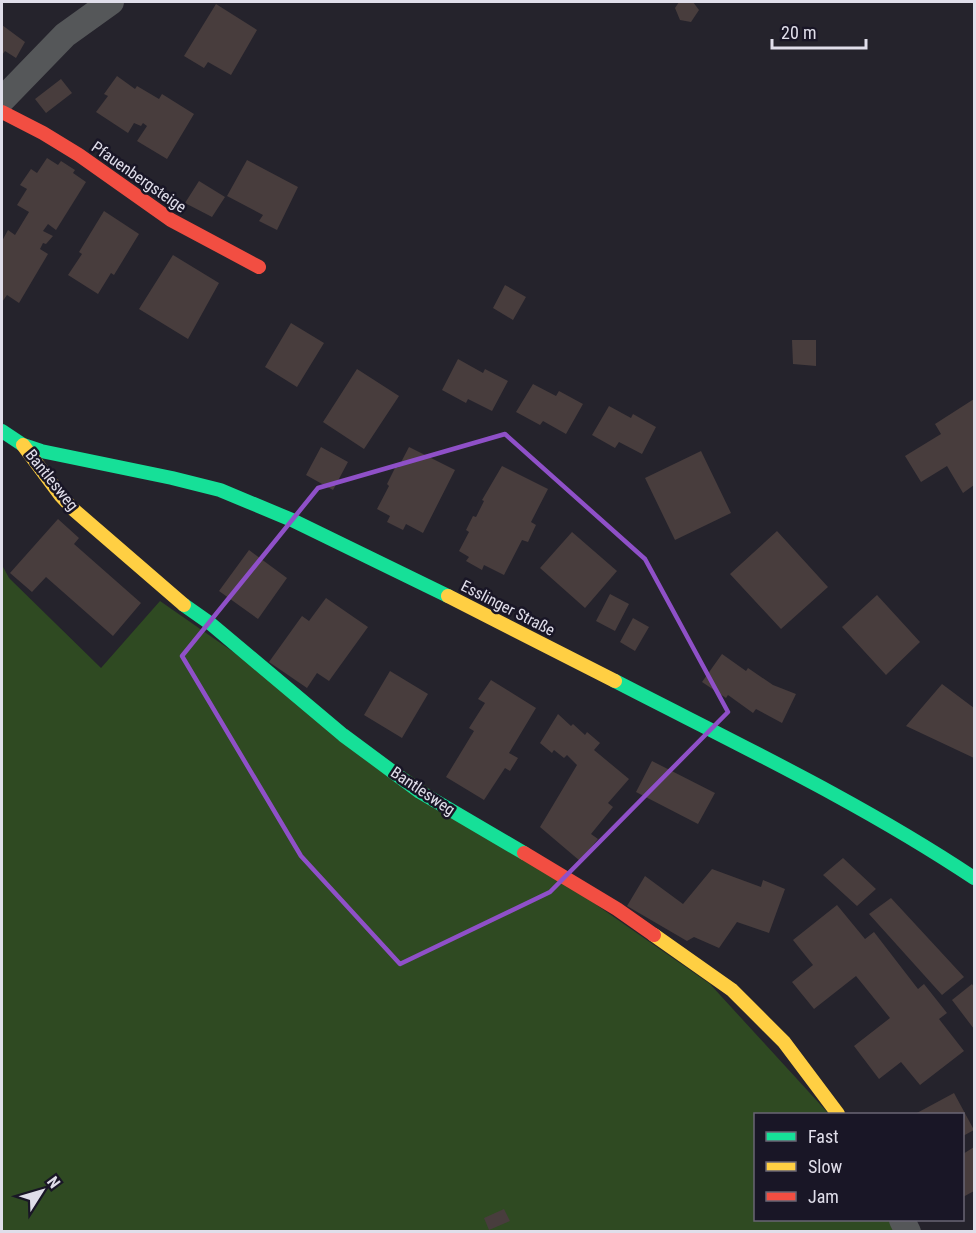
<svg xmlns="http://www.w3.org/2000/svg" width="976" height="1233" font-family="'Roboto Condensed',sans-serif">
<rect width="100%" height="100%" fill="#25232c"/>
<!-- green -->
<path fill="#2f4a22" d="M 2,565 L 9,578 L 101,668 L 160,601 L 710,984 L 829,1114 L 756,1114 L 756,1220 L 892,1220 L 897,1231 L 2,1231 Z"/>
<!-- building -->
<path fill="#483d3d" d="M 679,2 L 693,2 L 699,10 L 691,22 L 680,20 L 675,8 Z
M 216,4 L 257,30 L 231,75 L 208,62 L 204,68 L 184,56 Z
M 2,25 L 25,42 L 16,58 L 5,51 L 2,55 Z
M 117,76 L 135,89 L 137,86 L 159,99 L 162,94 L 194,114 L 167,159 L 137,141 L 147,126 L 143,123 L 141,126 L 134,123 L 128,133 L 96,112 L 108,96 L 104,94 Z
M 61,79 L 72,93 L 46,113 L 35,99 Z
M 47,158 L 58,165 L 61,161 L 75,170 L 73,173 L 86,182 L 56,230 L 48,224 L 43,231 L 53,236 L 46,244 L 43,243 L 40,249 L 48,254 L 19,303 L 7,295 L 2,302 L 2,241 L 8,230 L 15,235 L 29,212 L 17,205 L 27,189 L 20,185 L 31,169 L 37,173 Z
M 247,160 L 298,187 L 277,230 L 259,221 L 263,215 L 227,196 Z
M 199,181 L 225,197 L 212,217 L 185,203 Z
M 104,211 L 139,234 L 114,275 L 111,273 L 98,294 L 68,275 L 82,254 L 79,252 Z
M 173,255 L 219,283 L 188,339 L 139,309 Z
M 505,285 L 526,297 L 513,320 L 493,308 Z
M 291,323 L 324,343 L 297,387 L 265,367 Z
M 792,340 L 816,340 L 816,366 L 793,364 Z
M 458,359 L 483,373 L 485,369 L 508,381 L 492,411 L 468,399 L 466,403 L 442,390 Z
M 357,369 L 399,396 L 364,449 L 323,422 Z
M 533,384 L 556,396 L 559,391 L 583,404 L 566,434 L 543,421 L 540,425 L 516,412 Z
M 974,399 L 974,485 L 963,493 L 947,466 L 921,482 L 905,456 L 941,434 L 935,424 Z
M 609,406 L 631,418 L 633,414 L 656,427 L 642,454 L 619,442 L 615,448 L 592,435 Z
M 321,447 L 348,462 L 333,490 L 306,475 Z
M 409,447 L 455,470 L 423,533 L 406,524 L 403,530 L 387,522 L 390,516 L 377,509 L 389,486 L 387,484 L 396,466 L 398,468 Z
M 701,451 L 731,513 L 675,540 L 645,478 Z
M 502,466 L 548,489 L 531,522 L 536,525 L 528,542 L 522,540 L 504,575 L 484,565 L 482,570 L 466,561 L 469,557 L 459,551 L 469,532 L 466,530 L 473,516 L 476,517 L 484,501 L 482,500 Z
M 58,519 L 79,538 L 74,544 L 141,603 L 113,636 L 46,577 L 32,592 L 10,573 Z
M 777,531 L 828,587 L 781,629 L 730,574 Z
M 572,532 L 617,571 L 585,608 L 540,568 Z
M 249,550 L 287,578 L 258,619 L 219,591 Z
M 610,594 L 629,604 L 615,631 L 596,621 Z
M 877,595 L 920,642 L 886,675 L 842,627 Z
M 326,598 L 368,627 L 329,681 L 317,673 L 307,688 L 269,662 L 302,616 L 309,621 Z
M 633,618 L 649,627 L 635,651 L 620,642 Z
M 722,654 L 746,671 L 748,668 L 773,685 L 796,694 L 782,723 L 756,709 L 753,713 L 728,695 L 726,698 L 702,682 Z
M 390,671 L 428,694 L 402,738 L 364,715 Z
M 491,680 L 536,708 L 509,753 L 518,758 L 510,771 L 505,768 L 484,800 L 446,777 L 474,731 L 469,728 L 485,703 L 478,699 Z
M 942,684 L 974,708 L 974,758 L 906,726 Z
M 558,714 L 571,726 L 573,724 L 585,735 L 587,732 L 600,743 L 594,750 L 629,779 L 608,803 L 613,807 L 591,834 L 598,839 L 580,861 L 540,827 L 577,765 L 567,755 L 564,758 L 554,750 L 552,753 L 540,743 Z
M 652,761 L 715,793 L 698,824 L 636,792 Z
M 843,858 L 876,889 L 857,906 L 823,875 Z
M 712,869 L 761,887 L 763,880 L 785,889 L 769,933 L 737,922 L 719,948 L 694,937 L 687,941 L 627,906 L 645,876 L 683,904 Z
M 891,898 L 964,977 L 942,995 L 869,914 Z
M 837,905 L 865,939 L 874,932 L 918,989 L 924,984 L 947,1013 L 939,1019 L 964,1051 L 920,1085 L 901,1062 L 879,1079 L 854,1046 L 890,1018 L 856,976 L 814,1009 L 792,982 L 813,965 L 793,940 Z
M 972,984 L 974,987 L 974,1029 L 952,1000 Z
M 954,1093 L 974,1130 L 963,1136 L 963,1114 L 915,1114 Z
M 974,1147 L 974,1191 L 963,1197 L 963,1154 Z
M 504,1209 L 510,1221 L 489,1230 L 484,1218 Z"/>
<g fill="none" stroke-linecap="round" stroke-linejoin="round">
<!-- street -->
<path stroke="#555759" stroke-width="26" d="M 2,100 L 65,35 L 111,2
M 902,1220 L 908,1232"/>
<!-- fast -->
<path stroke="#16e098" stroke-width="14" d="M 2,431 L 23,445 L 41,451 L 172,478 L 220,490 L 292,520 L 448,596
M 184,605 L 211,624 L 343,735 L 420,792 L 524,853
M 615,681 C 737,744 860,802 974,878"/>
<!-- slow -->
<path stroke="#ffcf43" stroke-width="14" d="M 23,445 L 61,496 L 74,510 L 184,605
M 448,596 L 615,681
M 654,935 L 732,990 L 784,1042 L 838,1114"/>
<!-- jam -->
<path stroke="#f24e42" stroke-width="14" d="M 2,112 L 43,133 L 79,155 L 171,220 L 259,267
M 524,853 L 617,909 L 654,935"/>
</g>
<!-- marked area -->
<path fill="none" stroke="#8f50c8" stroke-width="4.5" stroke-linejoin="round" d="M 505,434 L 645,559 L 728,712 L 550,892 L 400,964 L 301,856 L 182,656 L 318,488 Z"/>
<g text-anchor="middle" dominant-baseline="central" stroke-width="5" stroke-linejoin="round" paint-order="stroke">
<!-- street labels -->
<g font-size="16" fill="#e0deea" stroke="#191626">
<text transform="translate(139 177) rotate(35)">Pfauenbergsteige</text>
<text transform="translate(52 480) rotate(51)">Bantlesweg</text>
<text transform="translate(508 608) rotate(27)">Esslinger Straße</text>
<text transform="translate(423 791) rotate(34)">Bantlesweg</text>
</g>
</g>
<!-- border -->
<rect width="976" height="1233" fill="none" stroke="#e0deea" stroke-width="6"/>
<!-- legend -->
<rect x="754" y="1113" width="210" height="108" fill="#191626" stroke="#696674" stroke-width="1.5"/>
<rect x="766" y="1132" width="30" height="9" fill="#16e098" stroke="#696674" stroke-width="1.5"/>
<text x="808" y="1143" font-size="18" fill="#e0deea">Fast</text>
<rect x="766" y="1162" width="30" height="9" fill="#ffcf43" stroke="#696674" stroke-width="1.5"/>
<text x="808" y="1173" font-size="18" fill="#e0deea">Slow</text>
<rect x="766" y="1192" width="30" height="9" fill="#f24e42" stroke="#696674" stroke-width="1.5"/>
<text x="808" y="1203" font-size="18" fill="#e0deea">Jam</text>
<!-- north arrow -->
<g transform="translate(42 1191) rotate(53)" stroke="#191626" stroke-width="4.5" paint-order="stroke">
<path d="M0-4.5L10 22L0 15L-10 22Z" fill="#e0deea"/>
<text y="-9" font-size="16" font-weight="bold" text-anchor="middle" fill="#e0deea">N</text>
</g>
<!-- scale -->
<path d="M772 39v9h94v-9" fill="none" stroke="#e0deea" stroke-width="3"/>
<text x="781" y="39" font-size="18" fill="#e0deea" stroke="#191626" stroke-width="4.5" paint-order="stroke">20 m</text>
</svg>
